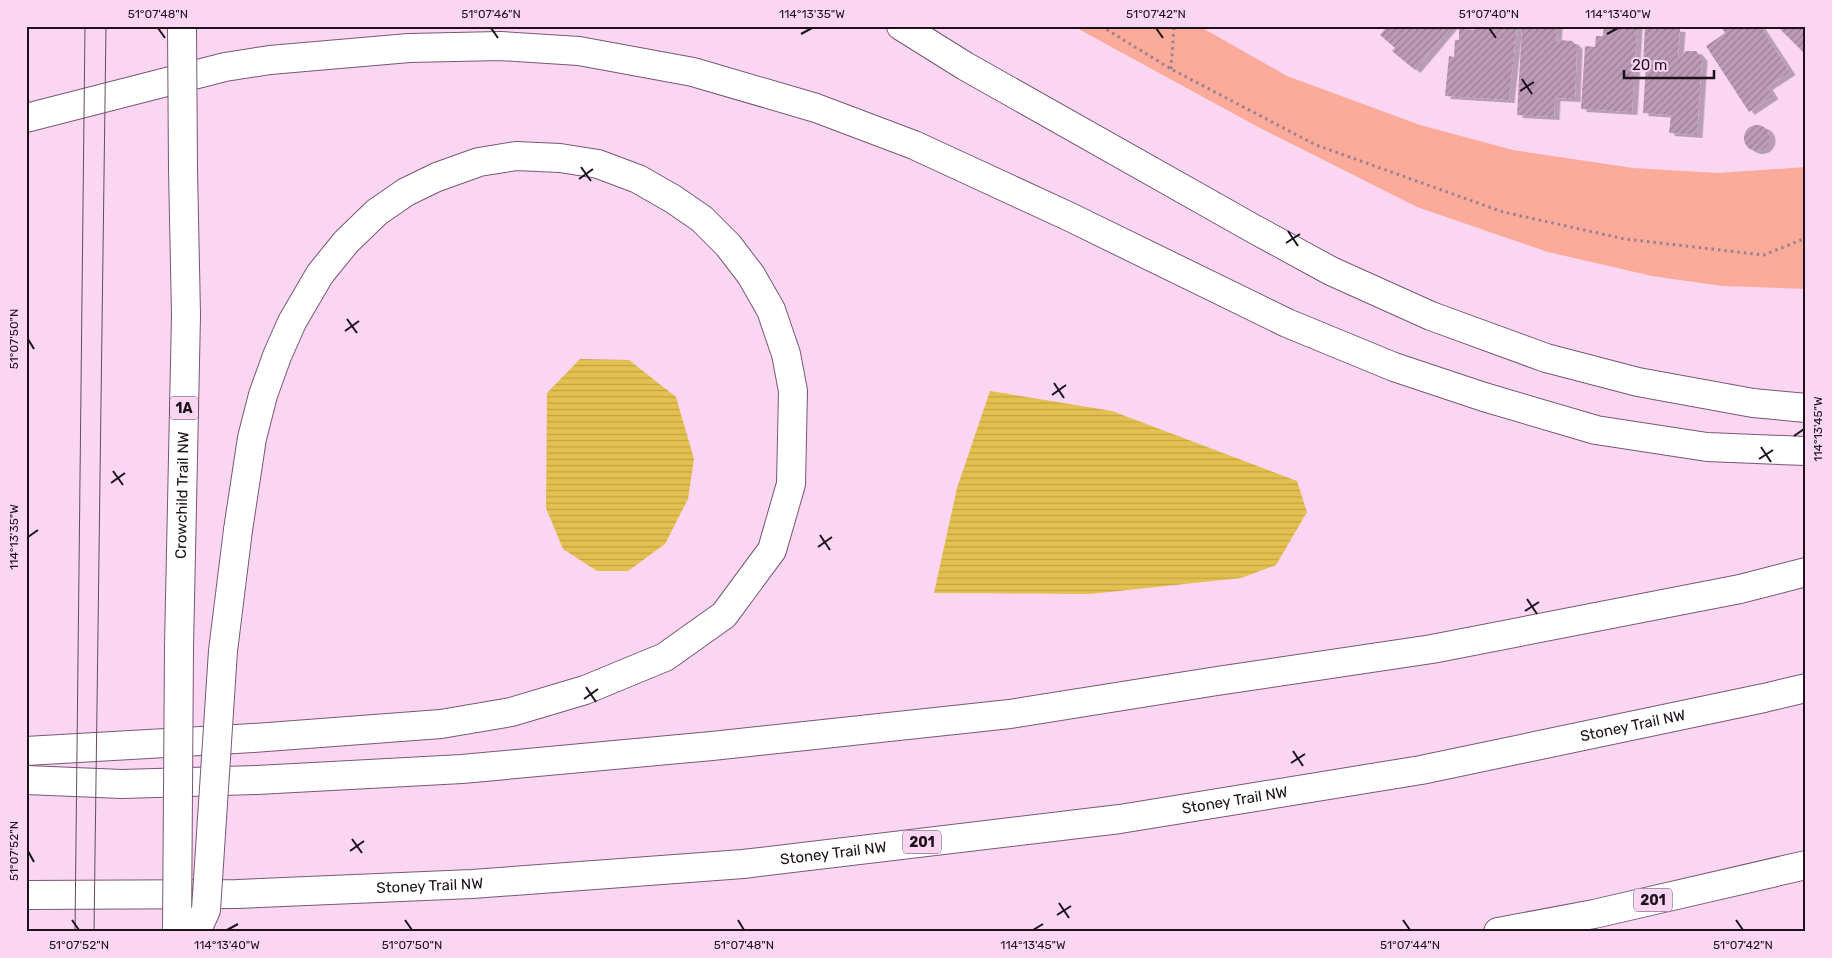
<svg xmlns="http://www.w3.org/2000/svg" width="1832" height="958" font-family="Rubik,sans-serif">
<defs>
<pattern id="water-rules" width="6" height="5" patternUnits="userSpaceOnUse" patternTransform="scale(1.25)"><rect width="6" height="5" fill="#e3c04f"/><path d="M0 2.5h6" fill="none" stroke="#c2a444"/></pattern>
<pattern id="building-hatch" width="6" height="6" patternUnits="userSpaceOnUse" patternTransform="scale(1.25)"><rect width="6" height="6" fill="#bd9bb7"/><path d="M-1 1l2-2M0 6l6-6M5 7l2-2" fill="none" stroke="#997d94"/></pattern>
<filter id="shadow"><feDropShadow dx="5.5" dy="3" stdDeviation="0" flood-color="#0004"/></filter>
</defs>
<rect width="100%" height="100%" fill="#fad6f3"/>
<!-- green -->
<path fill="#fcaa99" d="M 1073,26 L 1199,26 L 1287,76 L 1420,125 L 1513,150 L 1633,168 L 1718,173 L 1806,167 L 1806,289 L 1722,286 L 1652,276 L 1548,252 L 1417,207 L 1260,128 Z"/>
<!-- water -->
<path fill="url(#water-rules)" d="M 580,359 L 629,360 L 676,397 L 694,459 L 688,499 L 665,544 L 628,571 L 597,571 L 563,549 L 546,508 L 547,393 Z
M 990,391 L 1112,411 L 1297,481 L 1307,512 L 1276,565 L 1241,578 L 1090,594 L 934,593 L 957,488 Z"/>
<!-- building -->
<path fill="url(#building-hatch)" filter="url(#shadow)" d="M 1388,26 L 1452,26 L 1415,70 L 1392,51 L 1395,48 L 1380,35 Z
M 1474,26 L 1517,26 L 1509,100 L 1445,96 L 1449,56 L 1454,57 L 1455,40 L 1459,40 L 1459,28 L 1474,30 Z
M 1522,26 L 1557,26 L 1556,42 L 1558,42 L 1560,40 L 1572,41 L 1577,46 L 1575,99 L 1555,98 L 1554,117 L 1517,115 Z
M 1604,26 L 1637,26 L 1632,112 L 1581,109 L 1585,46 L 1595,47 L 1596,36 L 1603,36 Z
M 1645,26 L 1680,29 L 1678,57 L 1681,57 L 1686,51 L 1696,51 L 1702,58 L 1697,135 L 1669,133 L 1671,115 L 1643,113 L 1646,65 L 1643,65 Z
M 1721,26 L 1760,26 L 1790,72 L 1767,87 L 1773,96 L 1749,112 L 1706,46 L 1725,33 Z
M 1777,26 L 1806,26 L 1806,55 Z
M1744 138a13 13 0 1 1 26 0a13 13 0 1 1-26 0Z"/>
<g fill="none" stroke-linecap="round" stroke-linejoin="round">
<defs>
<g id="highway">
<path d="M 901,26 L 965,66 L 1254,229 L 1331,271 L 1431,316 L 1546,358 L 1638,382 L 1753,403 L 1806,408"/>
<path d="M 26,118 L 225,67 L 270,60 L 409,48 L 500,46 L 579,51 L 693,72 L 816,108 L 914,145 L 1070,217 L 1287,323 L 1394,367 L 1484,397 L 1596,430 L 1707,447 L 1806,451"/>
<path id="s1" d="M 179,647 L 186,315 L 183,169"/>
<path d="M 26,751 L 253,738 L 441,724 L 511,712 L 585,690 L 665,657 L 724,615 L 772,550 L 791,484 L 793,391 L 786,354 L 771,310 L 751,275 L 728,245 L 702,219 L 673,199 L 638,179 L 598,164 L 560,158 L 516,156 L 479,162 L 437,177 L 406,192 L 377,212 L 346,242 L 320,274 L 292,322 L 277,356 L 263,395 L 252,438 L 238,530"/>
<path d="M 26,780 L 122,784 L 257,780 L 462,769 L 712,746 L 1010,714 L 1217,681 L 1432,649 L 1740,589 L 1806,572"/>
<path id="s2" d="M 26,895 L 237,894 L 472,884 L 743,864 L 1120,819 L 1421,770 L 1764,698 L 1806,688"/>
<path d="M 1498,932 L 1594,914 L 1806,865"/>
</g>
</defs>
<!-- highway casing -->
<use href="#highway" stroke="#775872" stroke-width="30"/>
<!-- path -->
<path stroke="#9a8095" stroke-width="3" stroke-dasharray="2.5 4" stroke-linecap="butt" d="M 1101,26 L 1171,69 L 1316,145 L 1503,212 L 1625,239 L 1764,255 L 1806,238
M 1171,69 L 1174,26"/>
<!-- highway -->
<use href="#highway" stroke="#fff" stroke-width="28"/>
<!-- tram -->
<path stroke="#614e5d" stroke-width="1" d="M 75,932 L 85,26
M 94,932 L 106,26"/>
<defs>
<path id="highway-bridge" d="M 182,26 L 183,169
M 177,932 L 179,647
M 196,932 L 206,910 L 223,651 L 238,530"/>
</defs>
<!-- highway-bridge casing -->
<use href="#highway-bridge" stroke="#775872" stroke-width="30" stroke-linecap="butt"/>
<!-- highway-bridge -->
<use href="#highway-bridge" stroke="#fff" stroke-width="28"/>
</g>
<!-- ticks -->
<path fill="none" stroke="#1d111b" stroke-width="2" d="M 158,28 L 165,38M 491,28 L 498,38M 1156,28 L 1163,38M 1489,28 L 1496,38M 801,34 L 812,28M 1607,34 L 1618,28M 1522,79 L 1532,94M 1520,91 L 1534,82M 581,167 L 591,181M 579,179 L 593,169M 1288,231 L 1298,246M 1286,243 L 1300,234M 347,319 L 357,333M 345,331 L 359,321M 28,339 L 34,349M 1054,383 L 1064,398M 1052,395 L 1066,385M 1794,436 L 1804,429M 1761,447 L 1771,462M 1759,459 L 1773,450M 113,471 L 123,485M 111,483 L 125,473M 820,535 L 830,550M 28,537 L 38,530M 818,547 L 832,537M 1527,599 L 1537,614M 1525,611 L 1539,602M 586,687 L 596,702M 584,699 L 598,689M 1293,751 L 1303,766M 1291,763 L 1305,754M 352,839 L 362,853M 28,851 L 34,862M 350,851 L 364,841M 1059,903 L 1069,918M 1057,915 L 1071,906M 72,920 L 79,930M 405,920 L 412,930M 738,920 L 744,930M 1403,920 L 1410,930M 1736,920 L 1743,930M 227,930 L 238,924M 1033,930 L 1043,924"/>
<g text-anchor="middle" dominant-baseline="central" stroke-width="4" stroke-linejoin="round" paint-order="stroke">
<!-- shield labels -->
<g fill="#fad6f3" stroke="#5f4c5c" stroke-width="1">
<rect x="170" y="396.5" width="28" height="23" rx="4"/>
<rect x="903" y="830.5" width="38" height="23" rx="4"/>
<rect x="1634" y="888.5" width="38" height="23" rx="4"/>
</g>
<g font-size="14" font-weight="bold" fill="#1d111b">
<text x="184" y="408">1A</text>
<text x="922" y="842">201</text>
<text x="1653" y="900">201</text>
</g>
<!-- street labels -->
<g font-size="15" fill="#1d111b" stroke="#fad6f3">
<text stroke="none"><textPath href="#s1" startOffset="152">Crowchild Trail NW</textPath></text>
<text stroke="none"><textPath href="#s2" startOffset="1619">Stoney Trail NW</textPath></text>
<text stroke="none"><textPath href="#s2" startOffset="1214">Stoney Trail NW</textPath></text>
<text stroke="none"><textPath href="#s2" startOffset="809">Stoney Trail NW</textPath></text>
<text stroke="none"><textPath href="#s2" startOffset="404">Stoney Trail NW</textPath></text>
</g>
</g>
<!-- border -->
<rect width="1832" height="958" fill="none" stroke="#fad6f3" stroke-width="55"/>
<!-- scale -->
<path d="M1624 70v8h90v-8" fill="none" stroke="#1d111b" stroke-width="2.5"/>
<text x="1632" y="70" font-size="15" fill="#1d111b" stroke="#fad6f3" stroke-width="4" paint-order="stroke">20 m</text>
<rect x="28" y="28" width="1776" height="902" fill="none" stroke="#1d111b" stroke-width="2"/>
<g font-size="12" text-anchor="middle" fill="#1d111b">
<text x="158" y="18">51°07'48"N</text>
<text x="491" y="18">51°07'46"N</text>
<text x="812" y="18">114°13'35"W</text>
<text x="1156" y="18">51°07'42"N</text>
<text x="1489" y="18">51°07'40"N</text>
<text x="1618" y="18">114°13'40"W</text>
<text transform="translate(14 339) rotate(-90)" y="4">51°07'50"N</text>
<text transform="translate(1818 429) rotate(-90)" y="4">114°13'45"W</text>
<text transform="translate(14 537) rotate(-90)" y="4">114°13'35"W</text>
<text transform="translate(14 851) rotate(-90)" y="4">51°07'52"N</text>
<text x="79" y="949">51°07'52"N</text>
<text x="227" y="949">114°13'40"W</text>
<text x="412" y="949">51°07'50"N</text>
<text x="744" y="949">51°07'48"N</text>
<text x="1033" y="949">114°13'45"W</text>
<text x="1410" y="949">51°07'44"N</text>
<text x="1743" y="949">51°07'42"N</text>
</g>
</svg>
